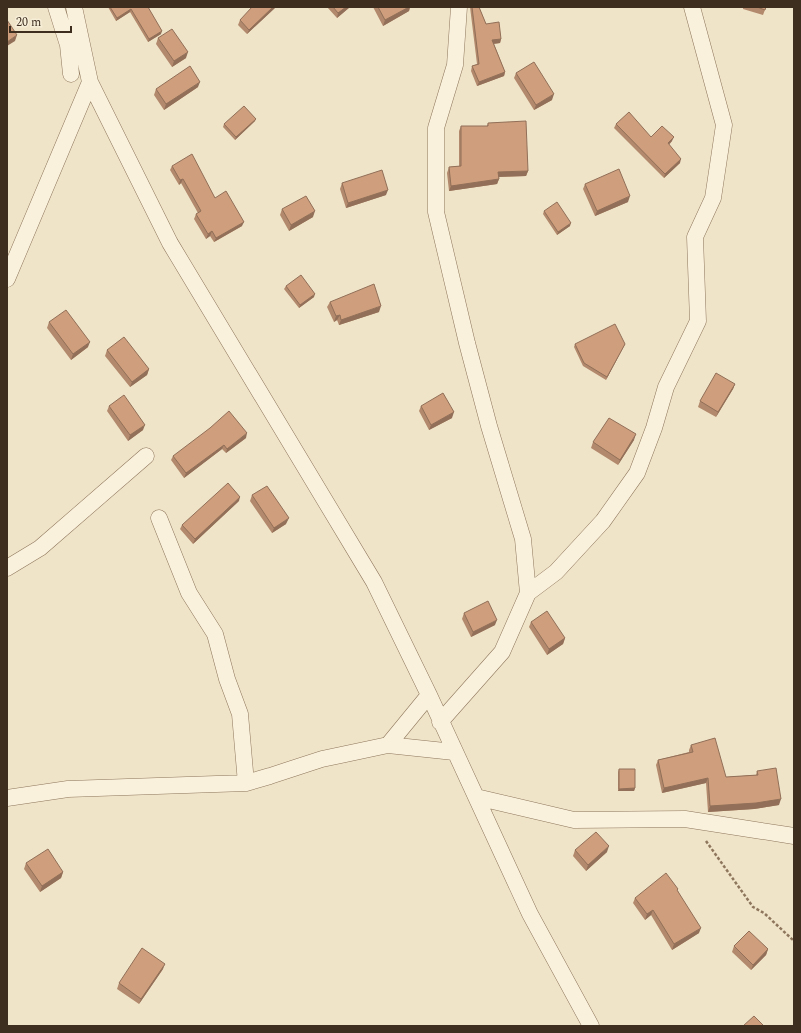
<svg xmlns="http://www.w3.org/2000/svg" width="801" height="1033" font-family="Spectral,serif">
<rect width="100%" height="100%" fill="#f0e4c8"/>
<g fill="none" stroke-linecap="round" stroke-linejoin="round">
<defs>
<path id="street" d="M 56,7 L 68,45 L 71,74
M 74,7 L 90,82 L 170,243 L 374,582 L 429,695 L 530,914 L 591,1026
M 7,279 L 90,82
M 159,518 L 189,593 L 215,634 L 227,679 L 240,714 L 246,783
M 7,568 L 40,548 L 146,456
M 528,593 L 556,572 L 603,521 L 637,473 L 654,428 L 666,387 L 698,321 L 695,237 L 713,198 L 724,125 L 692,7
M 440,722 L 502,652 L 528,593 L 523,539 L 489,426 L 467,343 L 436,212 L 436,128 L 455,65 L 459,7
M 388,745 L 429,695
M 476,797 L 574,820 L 685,819 L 794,836
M 7,798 L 68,789 L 246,783 L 270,776 L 322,759 L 388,745 L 454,752"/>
</defs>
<!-- street casing -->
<use href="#street" stroke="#8d765c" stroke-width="17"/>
<!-- path -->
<path stroke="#8d765c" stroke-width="2.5" stroke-dasharray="3 2" stroke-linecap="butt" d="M 706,841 L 753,907 L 764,913 L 794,941"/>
<!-- street -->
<use href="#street" stroke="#faf1dc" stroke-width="16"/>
</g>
<!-- wall -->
<path fill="#b2896c" d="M 108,7 L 148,7 L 161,34 L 148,42 L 130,12 L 116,21 Z
M 276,7 L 247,34 L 238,25 L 240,20 Z
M 327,7 L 350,7 L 337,18 Z
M 373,7 L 410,7 L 409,11 L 383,26 Z
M 470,7 L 479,7 L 486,24 L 501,39 L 500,43 L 494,44 L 505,72 L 504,76 L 477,86 L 471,71 L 472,66 L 477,64 Z
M 743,7 L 766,7 L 763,15 L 743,9 Z
M 158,38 L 186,58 L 172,67 L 156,44 Z
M 516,73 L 552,100 L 534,110 L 514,78 Z
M 198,87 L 164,110 L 154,95 L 156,89 Z
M 255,121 L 235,140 L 223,127 L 224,124 Z
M 488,123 L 528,171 L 526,176 L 499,177 L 499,179 L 497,184 L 449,191 L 447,173 L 449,167 L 459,166 L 459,131 L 461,126 L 487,126 Z
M 616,124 L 651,137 L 672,141 L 669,145 L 680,163 L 664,178 L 614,128 Z
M 172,166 L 215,198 L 242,226 L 214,242 L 210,236 L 206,239 L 194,219 L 196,214 L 198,213 L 181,183 L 179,185 L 170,170 Z
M 342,183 L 386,195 L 346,208 L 340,189 Z
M 585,184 L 628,202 L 595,216 L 583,189 Z
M 282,209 L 313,217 L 289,231 L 280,215 Z
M 544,211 L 570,226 L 557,235 L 543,214 Z
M 286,286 L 314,297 L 299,308 L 284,289 Z
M 330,302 L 379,312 L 339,325 L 337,320 L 334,322 L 327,307 Z
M 49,322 L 88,347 L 71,360 L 47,328 Z
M 575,344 L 625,344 L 606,380 L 583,366 L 574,347 Z
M 107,350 L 149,369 L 147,375 L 130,387 L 105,356 Z
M 735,384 L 733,389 L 716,417 L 698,407 L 700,401 Z
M 109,406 L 143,430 L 128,441 L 107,411 Z
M 421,406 L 452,418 L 429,430 L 419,411 Z
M 246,438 L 226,453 L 222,449 L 184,478 L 171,460 L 173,456 Z
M 634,440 L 618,465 L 591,448 L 593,442 Z
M 252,495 L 286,524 L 272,533 L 250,501 Z
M 239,501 L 193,544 L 180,529 L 182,525 Z
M 464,613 L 495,625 L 471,637 L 462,619 Z
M 531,622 L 565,638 L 563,644 L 547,655 L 529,627 Z
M 691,745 L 726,777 L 756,775 L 757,771 L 779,805 L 754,809 L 708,812 L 706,783 L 662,793 L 656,765 L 658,760 L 689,752 L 689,750 Z
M 619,769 L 635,788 L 634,791 L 618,791 L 618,772 Z
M 575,850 L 607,852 L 586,871 L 573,856 Z
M 26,863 L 63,872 L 61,878 L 40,892 L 24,869 Z
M 678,891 L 699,933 L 672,950 L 651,915 L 645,920 L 633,903 L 635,898 Z
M 734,946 L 768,949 L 766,955 L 751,970 L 732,952 Z
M 163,969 L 139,1004 L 117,989 L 119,983 Z"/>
<!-- shaded-wall -->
<path fill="#916f58" d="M 273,7 L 276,7 L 247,34 L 249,30 Z
M 346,7 L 350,7 L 337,18 L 338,13 Z
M 409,7 L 410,7 L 409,11 L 383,26 L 385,20 Z
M 131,9 L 130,12 L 116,21 L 117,18 Z
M 162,31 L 161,34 L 148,42 L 149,39 Z
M 17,35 L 15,41 L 7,46 L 7,42 Z
M 501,39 L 500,43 L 491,44 L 492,40 Z
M 188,52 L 186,58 L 172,67 L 174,61 Z
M 505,72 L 504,76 L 477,86 L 479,82 Z
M 200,82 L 198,87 L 164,110 L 166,104 Z
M 554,94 L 552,100 L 534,110 L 536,105 Z
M 256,119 L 255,121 L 235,140 L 236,137 Z
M 674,137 L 672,141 L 666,147 L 668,143 Z
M 681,159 L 680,163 L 664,178 L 665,174 Z
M 528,171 L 526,176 L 496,177 L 498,172 Z
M 183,179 L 181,183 L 179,185 L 180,180 Z
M 499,179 L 497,184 L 449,191 L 451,186 Z
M 388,190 L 386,195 L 346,208 L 348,203 Z
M 630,196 L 628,202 L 595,216 L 597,211 Z
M 315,211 L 313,217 L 289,231 L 291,225 Z
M 244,222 L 242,226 L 214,242 L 216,238 Z
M 571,223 L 570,226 L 557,235 L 558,232 Z
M 212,231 L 210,236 L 206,239 L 208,234 Z
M 315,294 L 314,297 L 299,308 L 300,305 Z
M 381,306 L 379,312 L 339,325 L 341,320 Z
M 340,315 L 337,320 L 334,322 L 336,316 Z
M 90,342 L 88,347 L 71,360 L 73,354 Z
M 625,344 L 624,346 L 606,380 L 607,377 Z
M 149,369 L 147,375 L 130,387 L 132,382 Z
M 735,384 L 733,389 L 716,417 L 718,412 Z
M 454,412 L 452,418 L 429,430 L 431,425 Z
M 145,425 L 143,430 L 128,441 L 130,435 Z
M 247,433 L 246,438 L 226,453 L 227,449 Z
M 636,434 L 634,440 L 618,465 L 620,460 Z
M 224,445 L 222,449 L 184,478 L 186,473 Z
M 240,497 L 239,501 L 193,544 L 195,539 Z
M 289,518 L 286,524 L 272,533 L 274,528 Z
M 497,620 L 495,625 L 471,637 L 473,632 Z
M 565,638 L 563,644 L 547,655 L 549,649 Z
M 708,778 L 706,783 L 662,793 L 664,788 Z
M 635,788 L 634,791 L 618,791 L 619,789 Z
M 781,799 L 779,805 L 754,809 L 708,812 L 710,806 Z
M 609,846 L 607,852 L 586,871 L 588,865 Z
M 63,872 L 61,878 L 40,892 L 42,886 Z
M 653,910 L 651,915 L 645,920 L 647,914 Z
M 701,928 L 699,933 L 672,950 L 674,944 Z
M 768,949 L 766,955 L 751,970 L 753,965 Z
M 165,964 L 163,969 L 139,1004 L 141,999 Z"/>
<!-- building -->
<path fill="#cf9f7d" stroke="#916f58" d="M 110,7 L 148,7 L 162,31 L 149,39 L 131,9 L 117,18 Z
M 252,7 L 273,7 L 249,30 L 240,20 Z
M 333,7 L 346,7 L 338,13 Z
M 378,7 L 409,7 L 385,20 Z
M 472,7 L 479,7 L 486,24 L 499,22 L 501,39 L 492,40 L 505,72 L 479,82 L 472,66 L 479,64 Z
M 757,7 L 766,7 L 765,10 Z
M 7,20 L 17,35 L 7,42 Z
M 172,29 L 188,52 L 174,61 L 158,38 Z
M 534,62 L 554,94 L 536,105 L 516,73 Z
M 190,66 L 200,82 L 166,104 L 156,89 Z
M 244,106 L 256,119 L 236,137 L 224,124 Z
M 629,112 L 651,137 L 662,126 L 674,137 L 668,143 L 681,159 L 665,174 L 616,124 Z
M 526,121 L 528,171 L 498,172 L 499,179 L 451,186 L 449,167 L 461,166 L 461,126 L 488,126 L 488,123 Z
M 192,154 L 215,198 L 226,191 L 244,222 L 216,238 L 212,231 L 208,234 L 196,214 L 201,211 L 183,179 L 180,180 L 172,166 Z
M 619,169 L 630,196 L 597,211 L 585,184 Z
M 382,170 L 388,190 L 348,203 L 342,183 Z
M 306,196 L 315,211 L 291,225 L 282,209 Z
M 557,202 L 571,223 L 558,232 L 544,211 Z
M 301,275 L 315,294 L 300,305 L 286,286 Z
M 374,284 L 381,306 L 341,320 L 340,315 L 336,316 L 330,302 Z
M 66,310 L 90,342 L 73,354 L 49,322 Z
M 615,324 L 625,344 L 607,377 L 584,363 L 575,344 Z
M 124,337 L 149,369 L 132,382 L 107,350 Z
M 716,373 L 735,384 L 718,412 L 700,401 Z
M 443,393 L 454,412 L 431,425 L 421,406 Z
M 124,395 L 145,425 L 130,435 L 109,406 Z
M 229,411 L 247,433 L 227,449 L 224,445 L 186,473 L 173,456 L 210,428 Z
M 609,418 L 636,434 L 620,460 L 593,442 Z
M 228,483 L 240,497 L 195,539 L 182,525 Z
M 267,486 L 289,518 L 274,528 L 252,495 Z
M 488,601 L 497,620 L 473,632 L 464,613 Z
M 547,611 L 565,638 L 549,649 L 531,622 Z
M 715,738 L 726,777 L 758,775 L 757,771 L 776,768 L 781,799 L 756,803 L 710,806 L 708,778 L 664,788 L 658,760 L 693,752 L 691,745 Z
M 619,769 L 635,769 L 635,788 L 619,789 Z
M 596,832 L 609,846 L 588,865 L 575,850 Z
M 48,849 L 63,872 L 42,886 L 26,863 Z
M 666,873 L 678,889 L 677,890 L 701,928 L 674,944 L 653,910 L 647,914 L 635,898 Z
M 749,931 L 768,949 L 753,965 L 734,946 Z
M 142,948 L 165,964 L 141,999 L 119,983 Z
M 754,1016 L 764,1026 L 743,1026 Z"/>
<!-- border -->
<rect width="801" height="1033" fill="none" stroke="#3d2e20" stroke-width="16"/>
<!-- scale -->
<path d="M10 26v6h61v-6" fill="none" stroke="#3d2e20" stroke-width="2"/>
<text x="16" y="26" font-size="12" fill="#3d2e20" stroke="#f7eed8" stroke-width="3" paint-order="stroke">20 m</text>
</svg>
